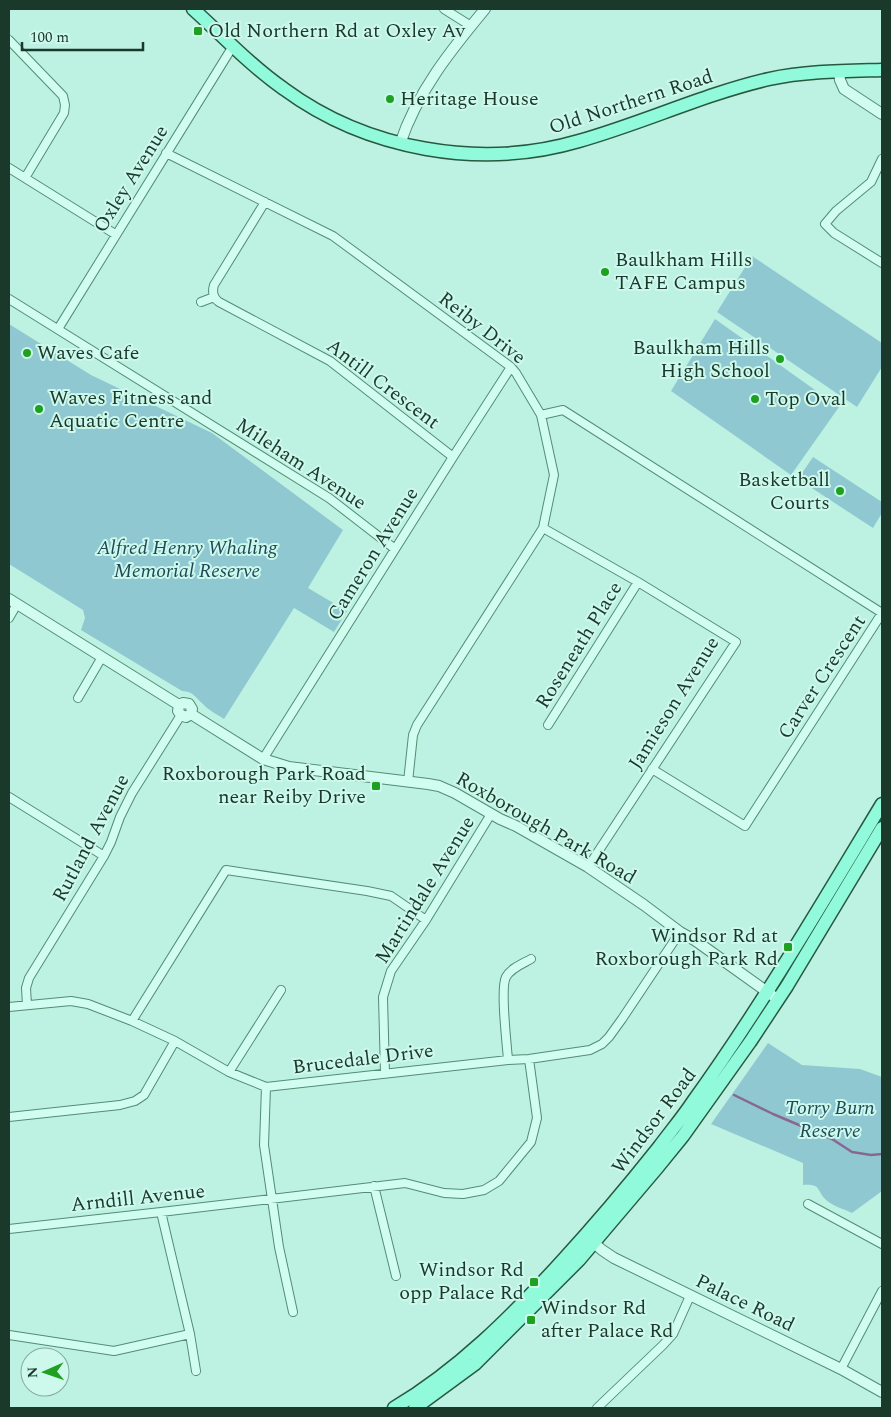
<svg xmlns="http://www.w3.org/2000/svg" width="891" height="1417" font-family="Spectral,serif">
<rect width="100%" height="100%" fill="#bdf2e3"/>
<!-- green -->
<path fill="#90c8d1" d="M 752,256 L 882,343 L 882,367 L 857,407 L 717,312 Z
M 715,319 L 839,407 L 791,475 L 671,391 Z
M 9,324 L 91,375 L 212,433 L 343,530 L 308,588 L 347,611 L 334,632 L 294,608 L 224,719 C 217,714 208,710 203,704 C 194,696 194,692 182,691 L 81,630 L 85,618 L 83,610 L 9,564 Z
M 813,457 L 882,502 L 882,513 L 873,528 L 798,479 Z
M 768,1043 L 802,1065 L 860,1069 L 882,1077 L 882,1191 L 852,1213 C 844,1209 832,1206 825,1199 C 816,1189 821,1184 803,1185 L 803,1163 L 711,1124 Z"/>
<g fill="none" stroke-linecap="round" stroke-linejoin="round">
<!-- stream -->
<path stroke="#886891" stroke-width="2.5" d="M 734,1095 L 773,1114 L 832,1139 L 852,1152 L 871,1155 L 882,1154"/>
<defs>
<path id="minor" d="M 444,9 L 471,26
M 9,40 L 63,96 L 65,105 L 64,113 L 25,178
M 166,153 L 333,236 L 511,367 L 516,373 L 541,415 L 554,475 L 543,528 L 417,725 L 413,735 L 408,782
M 882,159 L 871,182 L 836,211 L 825,224 L 834,233 L 882,263
M 9,168 L 115,234
M 265,202 L 214,285 C 212,292 213,298 219,302 L 330,361 L 453,457
M 9,299 L 329,498 L 395,549
M 201,302 L 214,297
M 58,329 L 233,46
M 541,415 L 563,410 L 882,613 L 745,826 L 652,769
M 543,528 L 638,582 L 736,642 L 588,867
M 9,618 L 17,604
M 78,698 L 102,657
M 548,725 L 638,582
M 263,759 L 453,457 L 511,367
M 9,797 L 104,856
M 27,1005 L 26,988 L 29,978 L 104,856 L 111,842 L 120,817 L 132,793 L 181,715
M 9,1007 L 71,1001 L 88,1004 L 132,1021 L 175,1041 L 229,1072 L 266,1087 L 508,1060 L 529,1059 L 590,1050 L 602,1044 L 609,1037 L 622,1019 L 680,932
M 132,1021 L 226,870 L 367,891 L 391,896 L 426,920
M 508,1060 C 507,1045 500,988 506,977 C 511,968 522,964 531,959
M 229,1072 L 281,990
M 385,1073 L 383,997 L 391,971 L 426,920 L 491,814
M 266,1087 L 264,1145 L 279,1247 L 293,1312
M 9,1117 L 120,1105 L 135,1101 L 144,1095 L 175,1041
M 374,1186 L 396,1276
M 808,1204 L 882,1244
M 161,1212 L 190,1334 L 196,1371
M 9,1229 L 161,1212 L 405,1183 L 444,1193 L 463,1194 L 484,1190 L 499,1181 L 531,1142 L 537,1118 L 529,1059
M 9,1335 L 114,1351 L 190,1334
M 841,1369 L 882,1291
M 597,1408 L 663,1345 L 673,1334 L 690,1296"/>
<path id="tertiary" d="M 839,71 L 840,80 L 844,89 L 882,114
M 400,144 C 417,92 451,50 485,9
M 9,599 L 179,705
M 179,705 L 178,711 L 181,715 L 186,717 L 191,714
M 179,705 L 183,703 L 189,704 L 192,709 L 191,714
M 191,714 L 263,759 L 289,767 L 428,784 L 439,786 L 455,793 L 500,819 L 516,826 L 588,867 L 644,905 L 680,932 L 696,941 L 773,996
M 594,1243 L 602,1250 L 614,1258 L 841,1369 L 882,1392"/>
<path id="primary" d="M 193,9 C 223,36 251,66 284,89 C 367,150 480,170 579,141 C 643,123 704,94 769,79 C 806,71 845,71 882,70
M 394,1408 C 458,1370 512,1316 562,1261 C 596,1224 628,1186 659,1147 C 670,1132 682,1118 692,1103 C 761,1007 821,905 882,804
M 415,1408 L 475,1364 L 579,1260 L 657,1168 L 683,1136 L 750,1042 L 787,986 L 882,828"/>
</defs>
<!-- minor casing -->
<use href="#minor" stroke="#548c73" stroke-width="10"/>
<!-- tertiary casing -->
<use href="#tertiary" stroke="#548c73" stroke-width="12"/>
<!-- primary casing -->
<use href="#primary" stroke="#295840" stroke-width="15"/>
<!-- minor -->
<use href="#minor" stroke="#d1fcf0" stroke-width="8"/>
<!-- tertiary -->
<use href="#tertiary" stroke="#d1fcf0" stroke-width="10"/>
<!-- primary -->
<use href="#primary" stroke="#90fadb" stroke-width="12"/>
</g>
<!-- markers -->
<g fill="#1ea020" stroke="#cdf9ed" stroke-width="2">
<rect x="193" y="26" width="10" height="10" rx="2.5"/>
<circle cx="390" cy="99" r="5"/>
<circle cx="605" cy="272" r="5"/>
<circle cx="27" cy="353" r="5"/>
<circle cx="780" cy="359" r="5"/>
<circle cx="755" cy="399" r="5"/>
<circle cx="39" cy="409" r="5"/>
<circle cx="840" cy="491" r="5"/>
<rect x="371" y="781" width="10" height="10" rx="2.5"/>
<rect x="783" y="942" width="10" height="10" rx="2.5"/>
<rect x="529" y="1277" width="10" height="10" rx="2.5"/>
<rect x="526" y="1315" width="10" height="10" rx="2.5"/>
</g>
<g text-anchor="middle" dominant-baseline="central" stroke-width="4" stroke-linejoin="round" paint-order="stroke">
<!-- poi labels -->
<g font-size="20" fill="#1b392a" stroke="#cdf9ed" text-anchor="start">
<text x="208" y="31">Old Northern Rd at Oxley Av</text>
<text x="400" y="99">Heritage House</text>
<text x="615" y="260">Baulkham Hills<tspan x="615" dy="23">TAFE Campus</tspan></text>
<text x="770" y="348" text-anchor="end">Baulkham Hills<tspan x="770" dy="23">High School</tspan></text>
<text x="37" y="353">Waves Cafe</text>
<text x="49" y="398">Waves Fitness and<tspan x="49" dy="23">Aquatic Centre</tspan></text>
<text x="765" y="399">Top Oval</text>
<text x="830" y="480" text-anchor="end">Basketball<tspan x="830" dy="23">Courts</tspan></text>
<text x="366" y="774" text-anchor="end">Roxborough Park Road<tspan x="366" dy="23">near Reiby Drive</tspan></text>
<text x="778" y="936" text-anchor="end">Windsor Rd at<tspan x="778" dy="23">Roxborough Park Rd</tspan></text>
<text x="524" y="1270" text-anchor="end">Windsor Rd<tspan x="524" dy="23">opp Palace Rd</tspan></text>
<text x="541" y="1308">Windsor Rd<tspan x="541" dy="23">after Palace Rd</tspan></text>
</g>
<!-- street labels -->
<g font-size="20" fill="#1b392a" stroke="#cdf9ed">
<text transform="translate(631 102) rotate(-18)">Old Northern Road</text>
<text transform="translate(131 179) rotate(-58)">Oxley Avenue</text>
<text transform="translate(482 328) rotate(38)">Reiby Drive</text>
<text transform="translate(383 384) rotate(37)">Antill Crescent</text>
<text transform="translate(301 464) rotate(33)">Mileham Avenue</text>
<text transform="translate(373 554) rotate(-58)">Cameron Avenue</text>
<text transform="translate(579 645) rotate(-58)">Roseneath Place</text>
<text transform="translate(822 677) rotate(-57)">Carver Crescent</text>
<text transform="translate(674 703) rotate(-58)">Jamieson Avenue</text>
<text transform="translate(546 828) rotate(30)">Roxborough Park Road</text>
<text transform="translate(91 838) rotate(-62)">Rutland Avenue</text>
<text transform="translate(425 890) rotate(-58)">Martindale Avenue</text>
<text transform="translate(363 1059) rotate(-7)">Brucedale Drive</text>
<text transform="translate(654 1121) rotate(-53)">Windsor Road</text>
<text transform="translate(138 1198) rotate(-6)">Arndill Avenue</text>
<text transform="translate(745 1303) rotate(26)">Palace Road</text>
</g>
<!-- park labels -->
<g font-size="20" font-style="italic" fill="#1f4858" stroke="#cdf9ed">
<text x="187" y="548">Alfred Henry Whaling<tspan x="187" dy="23">Memorial Reserve</tspan></text>
<text x="830" y="1108">Torry Burn<tspan x="830" dy="23">Reserve</tspan></text>
</g>
</g>
<!-- border -->
<rect width="891" height="1417" fill="none" stroke="#1b392a" stroke-width="20"/>
<!-- north arrow -->
<g transform="translate(45 1372) rotate(268)"><circle r="24" fill="#cdf9ed" stroke="#86ac9f"/>
<path d="M0-4L9 19L0 12L-9 19Z" fill="#1ea020"/>
<text y="-8" font-size="14" font-weight="bold" text-anchor="middle" fill="#1b392a">N</text>
</g>
<!-- scale -->
<path d="M22 42v8h121v-8" fill="none" stroke="#1b392a" stroke-width="2.5"/>
<text x="30" y="42" font-size="15" fill="#1b392a" stroke="#cdf9ed" stroke-width="4" paint-order="stroke">100 m</text>
</svg>
